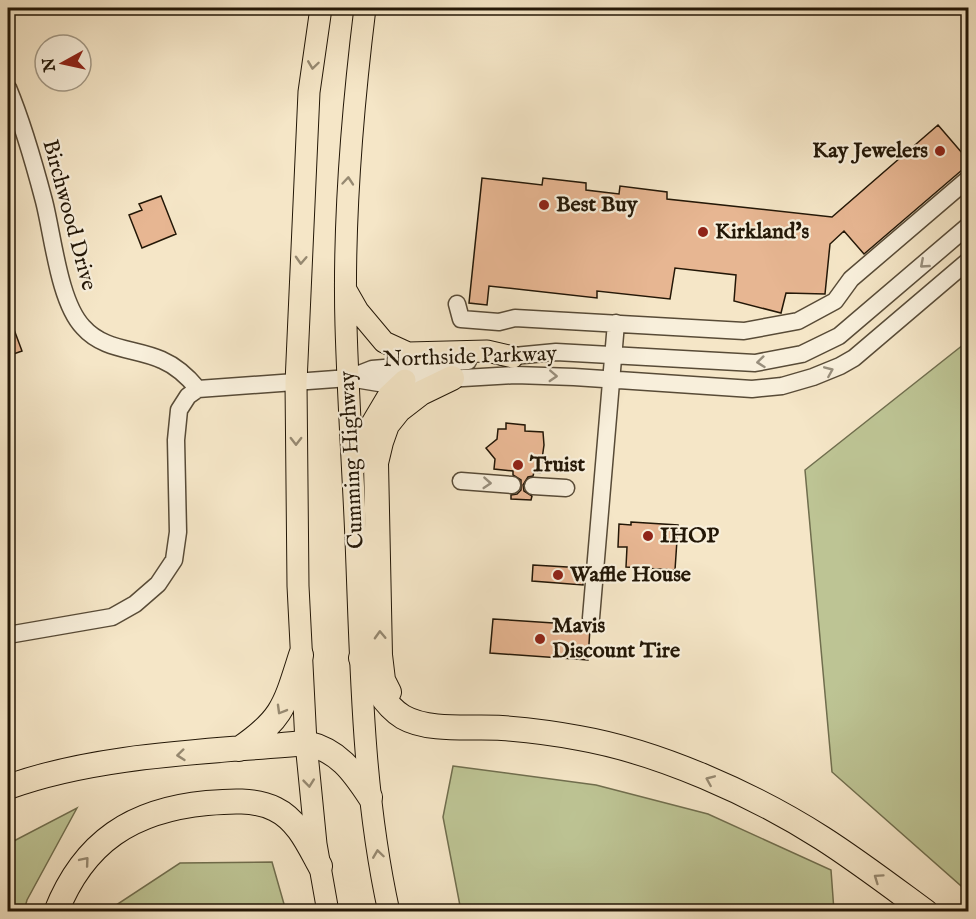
<svg xmlns="http://www.w3.org/2000/svg" width="976" height="919" font-family="'IM FELL English',serif">
<rect width="100%" height="100%" fill="#f5e6c7"/>
<filter id="stains"><feTurbulence type="fractalNoise" baseFrequency=".00333" numOctaves="4"/><feColorMatrix values="0 0 0 0 .2 0 0 0 0 .09 0 0 0 0 .02 0 0 0 .5 -.17"/></filter>
<radialGradient id="worn" r=".72"><stop offset=".6" stop-color="#630" stop-opacity="0"/><stop offset="1" stop-color="#630" stop-opacity=".3"/></radialGradient>
<!-- green -->
<path fill="#bdc494" stroke="#706e4e" stroke-width="1.5" d="M 968,341 L 968,892 L 832,772 L 805,470 Z
M 453,766 L 596,785 L 708,814 L 831,870 L 834,911 L 461,911 L 443,817 Z
M 77,808 L 27,900 L 24,911 L 8,911 L 8,844 Z
M 272,862 L 286,911 L 107,911 L 180,863 Z"/>
<!-- building -->
<path fill="#e7b692" stroke="#231707" stroke-width="1.5" d="M 938,125 L 969,161 L 969,164 L 864,254 L 844,231 L 830,244 L 825,294 L 786,293 L 781,313 L 734,301 L 736,275 L 675,268 L 670,299 L 597,291 L 597,298 L 489,286 L 487,305 L 469,303 L 482,178 L 542,185 L 543,178 L 586,183 L 586,190 L 619,194 L 620,186 L 667,192 L 667,199 L 832,217 Z
M 161,196 L 176,234 L 142,248 L 129,215 L 142,210 L 139,204 Z
M 8,316 L 9,316 L 22,351 L 8,356 Z
M 506,423 L 525,425 L 525,431 L 543,432 L 544,445 L 540,473 L 534,472 L 533,476 L 528,477 L 523,485 L 524,491 L 532,496 L 531,500 L 511,499 L 511,495 L 517,494 L 521,490 L 521,480 L 513,475 L 513,471 L 494,469 L 495,459 L 486,448 L 497,439 L 498,429 L 506,429 Z
M 631,522 L 678,525 L 675,570 L 626,567 L 627,547 L 618,547 L 619,524 L 631,525 Z
M 533,565 L 584,568 L 583,585 L 532,581 Z
M 493,619 L 584,625 L 590,628 L 588,660 L 490,653 Z"/>
<g fill="none" stroke-linecap="round" stroke-linejoin="round">
<defs>
<path id="minor" d="M 8,88 C 23,124 34,163 44,201 C 53,236 59,302 83,327 C 104,351 136,348 162,360 C 176,366 188,377 198,389
M 457,304 L 461,319 L 499,322 L 515,318 L 744,331 L 798,321 L 835,301 L 851,279 L 968,179
M 503,357 L 556,352 L 755,363 L 802,354 L 839,336 L 968,226
M 349,378 L 372,369 L 468,361
M 461,481 L 512,485
M 533,486 L 566,488
M 591,618 L 616,323
M 8,635 L 112,617 L 135,604 L 158,584 L 174,560 L 178,532 L 176,440 L 179,410 L 188,396 L 198,389 L 349,378 L 379,383 L 515,375 L 574,377 L 752,389 L 782,386 L 813,377 L 840,366 L 854,358 L 968,261"/>
<path id="major" d="M 321,8 L 309,92 L 296,383 L 298,586 L 306,743 L 316,844 L 328,912
M 365,8 C 352,113 343,220 346,326 C 348,397 353,468 356,540 C 361,664 362,790 389,912
M 346,290 L 358,311 L 384,342 L 408,353 L 487,351 L 513,357
M 357,465 L 372,423 L 388,396 L 405,380"/>
<path id="highway" d="M 361,658 C 371,679 382,704 403,717 C 429,732 473,726 502,728 C 528,730 553,733 579,738 C 659,752 753,794 822,838 C 858,861 892,887 926,912
M 389,692 L 383,680 L 380,655 L 376,463 L 381,442 L 387,425 L 399,410 L 421,393 L 452,378
M 239,749 C 283,719 285,705 301,655
M 8,787 C 99,754 209,752 306,743 C 338,750 353,771 370,797
M 56,912 C 84,841 133,810 207,803 C 229,801 255,799 275,809 C 298,820 309,846 320,866"/>
</defs>
<!-- minor casing -->
<use href="#minor" stroke="#584b37" stroke-width="19"/>
<!-- major casing -->
<use href="#major" stroke="#231707" stroke-width="23"/>
<!-- highway casing -->
<use href="#highway" stroke="#231707" stroke-width="26"/>
<!-- minor -->
<use href="#minor" stroke="#f8efdb" stroke-width="16"/>
<!-- major -->
<use href="#major" stroke="#f5e6c7" stroke-width="21"/>
<!-- highway -->
<use href="#highway" stroke="#f5e6c7" stroke-width="24"/>
</g>
<!-- one-way arrows -->
<defs><path id="oneway-chevron" d="M-2-3.5L2.5 0L-2 3.5" fill="none" stroke-width="1.6" stroke-linecap="round" stroke-linejoin="round" transform="scale(1.5)"/></defs>
<g stroke="#968971">
<use href="#oneway-chevron" transform="translate(313 65) rotate(98)"/>
<use href="#oneway-chevron" transform="translate(348 181) rotate(-85)"/>
<use href="#oneway-chevron" transform="translate(301 260) rotate(93)"/>
<use href="#oneway-chevron" transform="translate(296 441) rotate(90)"/>
<use href="#oneway-chevron" transform="translate(380 635) rotate(-92)"/>
<use href="#oneway-chevron" transform="translate(281 710) rotate(120)"/>
<use href="#oneway-chevron" transform="translate(181 755) rotate(174)"/>
<use href="#oneway-chevron" transform="translate(710 780) rotate(-157)"/>
<use href="#oneway-chevron" transform="translate(309 783) rotate(84)"/>
<use href="#oneway-chevron" transform="translate(378 854) rotate(-98)"/>
<use href="#oneway-chevron" transform="translate(85 861) rotate(-50)"/>
<use href="#oneway-chevron" transform="translate(878 878) rotate(-145)"/>
</g>
<g stroke="#988e7c">
<use href="#oneway-chevron" transform="translate(924 264) rotate(139)"/>
<use href="#oneway-chevron" transform="translate(761 362) rotate(174)"/>
<use href="#oneway-chevron" transform="translate(829 371) rotate(-23)"/>
<use href="#oneway-chevron" transform="translate(553 376) rotate(3)"/>
<use href="#oneway-chevron" transform="translate(487 483) rotate(4)"/>
</g>
<!-- markers -->
<g fill="#8f2418" stroke="#f8efdb" stroke-width="2">
<circle cx="940" cy="151" r="6"/>
<circle cx="544" cy="205" r="6"/>
<circle cx="703" cy="232" r="6"/>
<circle cx="518" cy="465" r="6"/>
<circle cx="648" cy="536" r="6"/>
<circle cx="558" cy="575" r="6"/>
<circle cx="540" cy="639" r="6"/>
</g>
<g text-anchor="middle" dominant-baseline="central" stroke-width="4.5" stroke-linejoin="round" paint-order="stroke">
<!-- poi labels -->
<g font-size="22" font-weight="bold" fill="#231707" stroke="#f8efdb" text-anchor="start">
<text x="928" y="151" text-anchor="end">Kay Jewelers</text>
<text x="556" y="205">Best Buy</text>
<text x="715" y="232">Kirkland's</text>
<text x="530" y="465">Truist</text>
<text x="660" y="536">IHOP</text>
<text x="570" y="575">Waffle House</text>
<text x="552" y="626">Mavis<tspan x="552" dy="25">Discount Tire</tspan></text>
</g>
<!-- street labels -->
<g font-size="22" fill="#231707" stroke="#f8efdb">
<text transform="translate(69 215) rotate(75)">Birchwood Drive</text>
<text transform="translate(470 357) rotate(-2)">Northside Parkway</text>
<text transform="translate(352 460) rotate(-93)">Cumming Highway</text>
</g>
</g>
<!-- margin -->
<rect width="976" height="919" fill="none" stroke="#f5e6c7" stroke-width="30"/>
<rect x="9" y="9" width="958" height="901" fill="none" stroke="#231707" stroke-width="3"/>
<rect x="15" y="15" width="946" height="889" fill="none" stroke="#231707" stroke-width="1.5"/>
<!-- north arrow -->
<g transform="translate(63 63) rotate(262)"><circle r="28" fill="#f8efdb" stroke="#a39986" stroke-width="1.5"/>
<path d="M0-4.5L10 22L0 15L-10 22Z" fill="#8f2418"/>
<text y="-9" font-size="16" font-weight="bold" text-anchor="middle" fill="#231707">N</text>
</g>
<rect width="100%" height="100%" filter="url(#stains)"/>
<rect width="100%" height="100%" fill="url(#worn)"/>
</svg>
